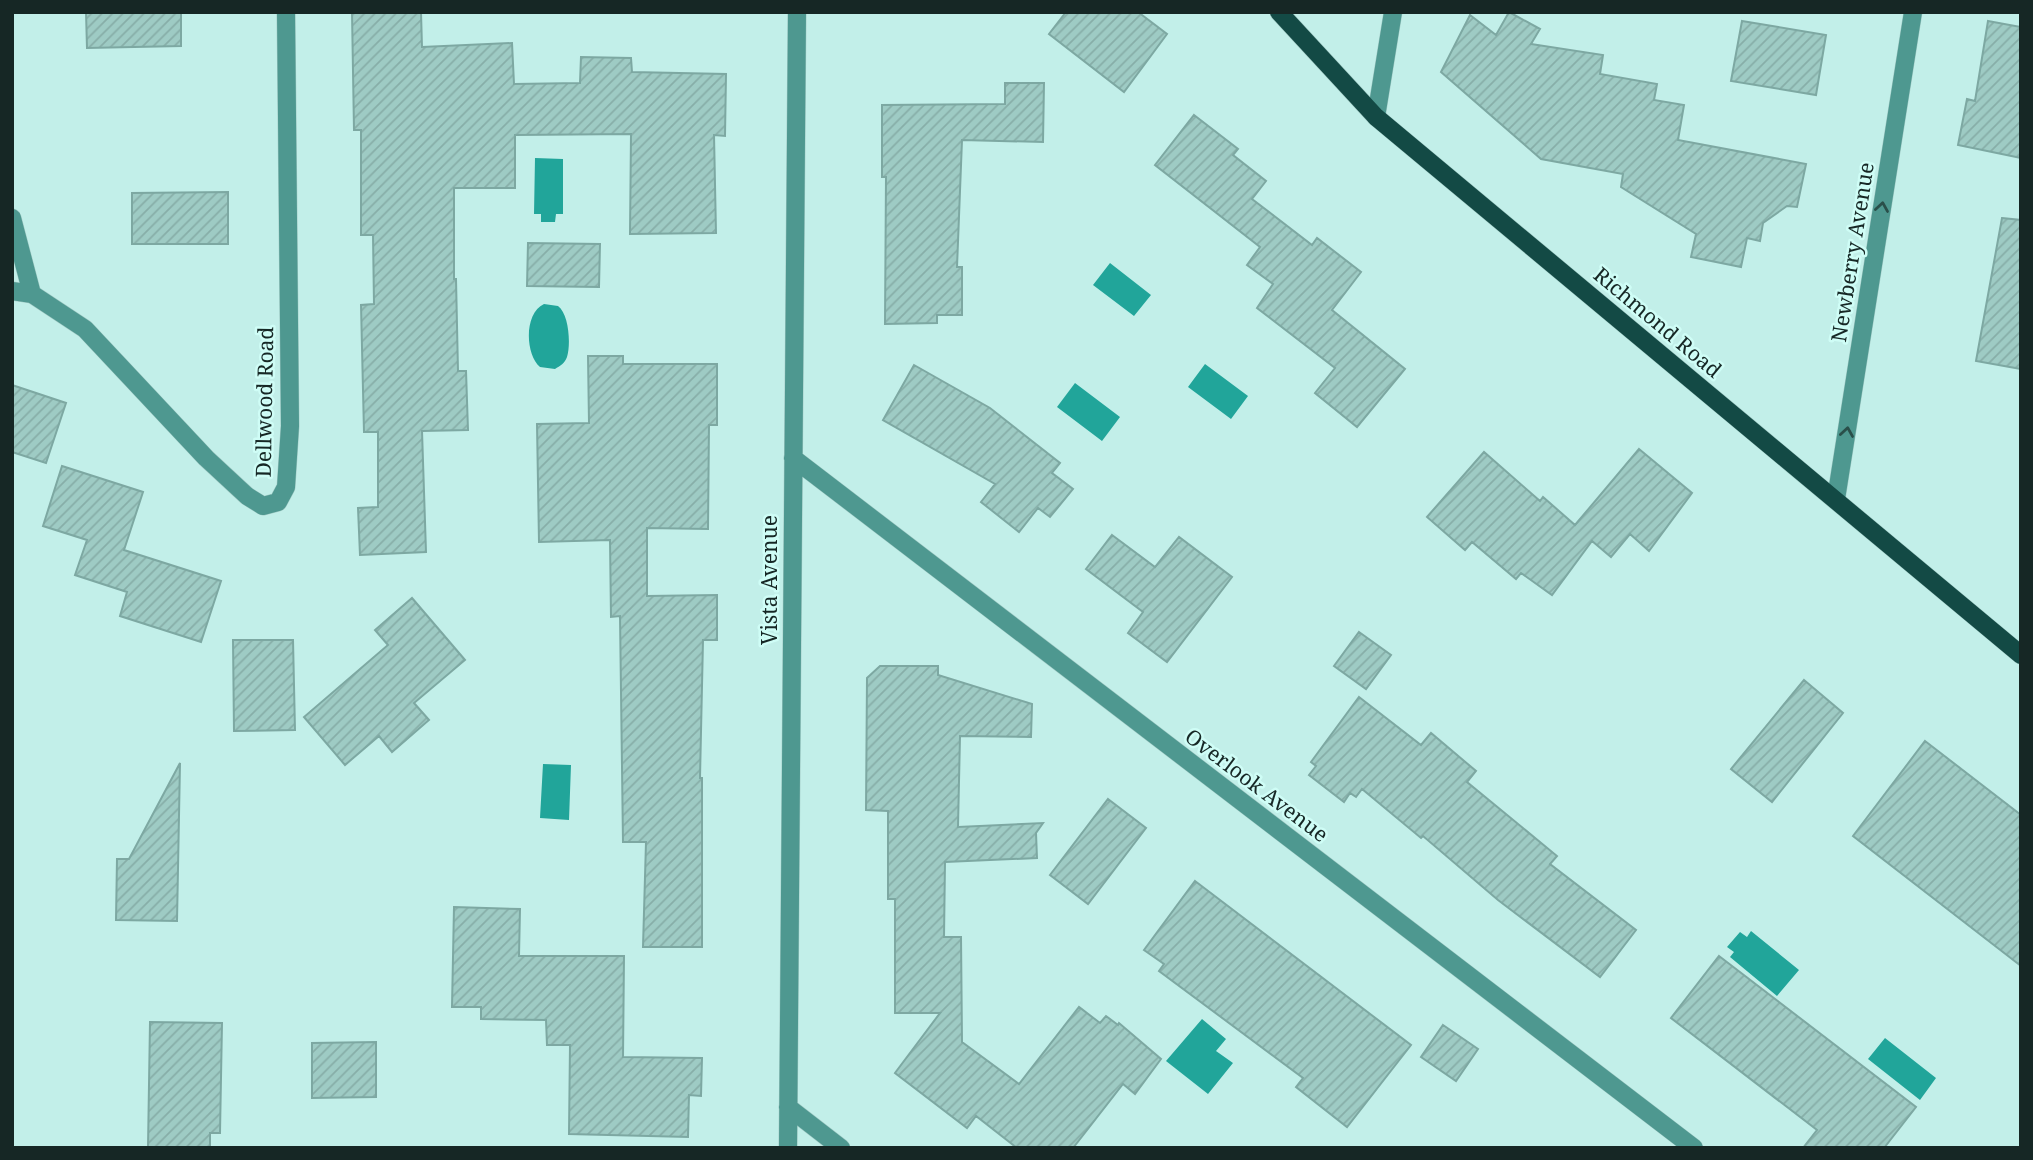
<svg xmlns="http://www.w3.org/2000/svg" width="2033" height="1160" font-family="'Noto Serif',serif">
<defs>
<pattern id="building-hatch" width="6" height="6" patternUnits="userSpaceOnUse" patternTransform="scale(1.75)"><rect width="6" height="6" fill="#9ecbc4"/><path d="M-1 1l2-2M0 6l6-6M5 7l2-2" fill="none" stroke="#87aea8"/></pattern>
</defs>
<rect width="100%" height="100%" fill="#c2efe9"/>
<!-- water -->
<path fill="#21a59a" d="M 535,158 L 563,159 L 563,214 L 556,214 L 555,222 L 541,222 L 541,214 L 534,214 Z
M 1110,263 L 1151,295 L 1134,316 L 1093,285 Z
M 544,304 L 558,306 C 569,314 571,344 567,357 C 565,363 560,366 555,369 L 540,367 C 525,354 524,313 544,304 Z
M 1205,364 L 1248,396 L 1231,419 L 1188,387 Z
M 1075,383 L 1120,417 L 1102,441 L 1057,407 Z
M 543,764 L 571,765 L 569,820 L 540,818 Z
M 1751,931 L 1799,970 L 1777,996 L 1730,957 L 1734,952 L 1727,947 L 1740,932 L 1747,937 Z
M 1202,1019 L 1226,1039 L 1216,1051 L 1233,1063 L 1208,1094 L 1166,1061 Z
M 1885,1038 L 1936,1078 L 1920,1100 L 1868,1059 Z"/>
<!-- building -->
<path fill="url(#building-hatch)" stroke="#7da8a2" stroke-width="2" d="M 86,12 L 181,12 L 181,46 L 87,48 Z
M 352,12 L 421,12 L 422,47 L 512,43 L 514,84 L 580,83 L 581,57 L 631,58 L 632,72 L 726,74 L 725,136 L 714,135 L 716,233 L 630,234 L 631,134 L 515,135 L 515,188 L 454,188 L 454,279 L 456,279 L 458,371 L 466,371 L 468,430 L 422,431 L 426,552 L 360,555 L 358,508 L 378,507 L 378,432 L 364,432 L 361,305 L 374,304 L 373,235 L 361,235 L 361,130 L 354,130 Z
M 1066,12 L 1138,12 L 1167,34 L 1124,92 L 1049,34 Z
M 1509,12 L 1540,29 L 1531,44 L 1603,55 L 1600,74 L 1657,84 L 1654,100 L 1684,105 L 1678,140 L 1806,164 L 1797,207 L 1787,206 L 1763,223 L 1760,241 L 1747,238 L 1741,267 L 1691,257 L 1696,234 L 1621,187 L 1623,174 L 1541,159 L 1441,72 L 1470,15 L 1496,35 Z
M 1742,21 L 1826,35 L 1816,95 L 1731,81 Z
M 1988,21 L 2021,27 L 2021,158 L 1958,145 L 1967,99 L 1975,101 Z
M 1005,83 L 1044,83 L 1043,142 L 962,140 L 957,267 L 962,267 L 962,315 L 937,315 L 937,323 L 885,324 L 886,177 L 882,177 L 882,105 L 1005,104 Z
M 1194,115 L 1238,149 L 1233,155 L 1266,181 L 1252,199 L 1312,245 L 1317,238 L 1361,272 L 1332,310 L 1405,369 L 1357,427 L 1315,393 L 1335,368 L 1257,308 L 1273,284 L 1247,265 L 1260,247 L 1155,165 Z
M 228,192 L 228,244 L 132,244 L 132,193 Z
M 2002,218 L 2021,220 L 2021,369 L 1976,361 Z
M 528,243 L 600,244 L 599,287 L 527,286 Z
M 588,356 L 623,356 L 623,364 L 717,364 L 717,425 L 709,425 L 708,529 L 647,528 L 647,596 L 717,595 L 717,640 L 703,640 L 700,778 L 702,778 L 702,947 L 643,947 L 646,842 L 623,842 L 620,616 L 611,617 L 610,540 L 539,542 L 537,424 L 589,423 Z
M 914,365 L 990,408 L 1060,463 L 1052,473 L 1073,489 L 1050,517 L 1038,508 L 1019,532 L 981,502 L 995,484 L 883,420 Z
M 12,385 L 66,403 L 46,463 L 12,452 Z
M 1639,449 L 1692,493 L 1649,551 L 1630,534 L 1611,557 L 1592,541 L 1552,595 L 1521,573 L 1516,579 L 1472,542 L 1465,550 L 1427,517 L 1484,452 L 1540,501 L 1543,497 L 1575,525 Z
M 62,466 L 143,492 L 124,550 L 221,581 L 201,642 L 120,616 L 127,592 L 75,575 L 87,540 L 43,526 Z
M 1112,535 L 1155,567 L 1179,537 L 1232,577 L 1167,662 L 1128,633 L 1143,612 L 1086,569 Z
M 412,598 L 465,660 L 414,703 L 429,720 L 392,752 L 379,736 L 345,765 L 304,717 L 388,645 L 375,630 Z
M 1359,632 L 1391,655 L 1366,689 L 1334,666 Z
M 233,640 L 293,640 L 295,730 L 234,731 Z
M 880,666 L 938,666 L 938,675 L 1032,704 L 1031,737 L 960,736 L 958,827 L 1043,823 L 1036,833 L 1037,858 L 945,862 L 944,937 L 961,937 L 962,1042 L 1019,1084 L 1079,1007 L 1100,1023 L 1106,1016 L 1118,1025 L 1119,1023 L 1161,1059 L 1135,1094 L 1123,1084 L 1073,1148 L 1017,1148 L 976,1116 L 967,1128 L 895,1073 L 940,1013 L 895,1013 L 895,899 L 888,899 L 888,811 L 866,810 L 867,678 Z
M 1804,680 L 1843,713 L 1772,802 L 1731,769 Z
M 1359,697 L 1421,745 L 1431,733 L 1476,771 L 1467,782 L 1557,856 L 1550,864 L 1636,930 L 1600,977 L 1498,900 L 1423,836 L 1421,838 L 1362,789 L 1356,797 L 1350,793 L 1344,802 L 1309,775 L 1316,766 L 1311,762 Z
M 1925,741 L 2021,815 L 2021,966 L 1853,836 Z
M 180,763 L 177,921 L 116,920 L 117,859 L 129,859 Z
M 1108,799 L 1146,828 L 1088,904 L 1050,875 Z
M 1195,881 L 1411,1045 L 1347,1127 L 1296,1087 L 1303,1078 L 1159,971 L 1164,964 L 1144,950 Z
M 454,907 L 520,909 L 519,956 L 624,956 L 623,1057 L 702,1058 L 701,1096 L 689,1095 L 688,1137 L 569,1134 L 570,1045 L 547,1045 L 546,1020 L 481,1019 L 481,1007 L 452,1007 Z
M 1719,956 L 1916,1107 L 1884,1148 L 1803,1148 L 1817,1130 L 1671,1018 Z
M 150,1022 L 222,1023 L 220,1133 L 210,1133 L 210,1148 L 148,1148 Z
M 1443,1025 L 1478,1049 L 1456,1081 L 1421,1057 Z
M 376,1042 L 376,1097 L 312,1098 L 312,1043 Z"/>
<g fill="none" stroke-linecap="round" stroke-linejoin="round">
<defs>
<path id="minor" d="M 1376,117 L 1393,12
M 12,218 L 32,294
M 12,291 L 32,294 L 85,329 L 206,458 L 247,496 L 263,506 L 278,502 L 286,487 L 290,426 L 286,12
M 793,458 L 1694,1148
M 1836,499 L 1913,12
M 788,1107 L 841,1148
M 788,1148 L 797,12"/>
<path id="major" d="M 1279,12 L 1376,117 L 2021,655"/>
</defs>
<!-- minor casing -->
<use href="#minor" stroke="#a3cbc6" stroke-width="19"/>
<!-- major casing -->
<use href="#major" stroke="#a3cbc6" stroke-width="19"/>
<!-- minor -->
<use href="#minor" stroke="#4e9890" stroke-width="18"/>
<!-- major -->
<use href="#major" stroke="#134a45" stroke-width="18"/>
</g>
<!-- one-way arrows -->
<defs><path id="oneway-chevron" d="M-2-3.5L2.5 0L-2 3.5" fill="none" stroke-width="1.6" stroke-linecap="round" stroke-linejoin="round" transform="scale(1.75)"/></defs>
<g stroke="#2a4f4a">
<use href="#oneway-chevron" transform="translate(1882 207) rotate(-81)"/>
<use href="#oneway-chevron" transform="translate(1847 432) rotate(-81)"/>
</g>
<g text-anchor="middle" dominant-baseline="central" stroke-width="5" stroke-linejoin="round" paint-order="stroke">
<!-- street labels -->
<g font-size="21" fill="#162725" stroke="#cffdf6">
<text transform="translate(1852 252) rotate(-81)">Newberry Avenue</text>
<text transform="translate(1658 322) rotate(40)">Richmond Road</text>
<text transform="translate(264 402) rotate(-89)">Dellwood Road</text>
<text transform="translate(769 580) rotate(-90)">Vista Avenue</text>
<text transform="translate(1257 785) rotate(37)">Overlook Avenue</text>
</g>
</g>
<!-- border -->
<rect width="2033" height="1160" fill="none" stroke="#162725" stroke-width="28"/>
</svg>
